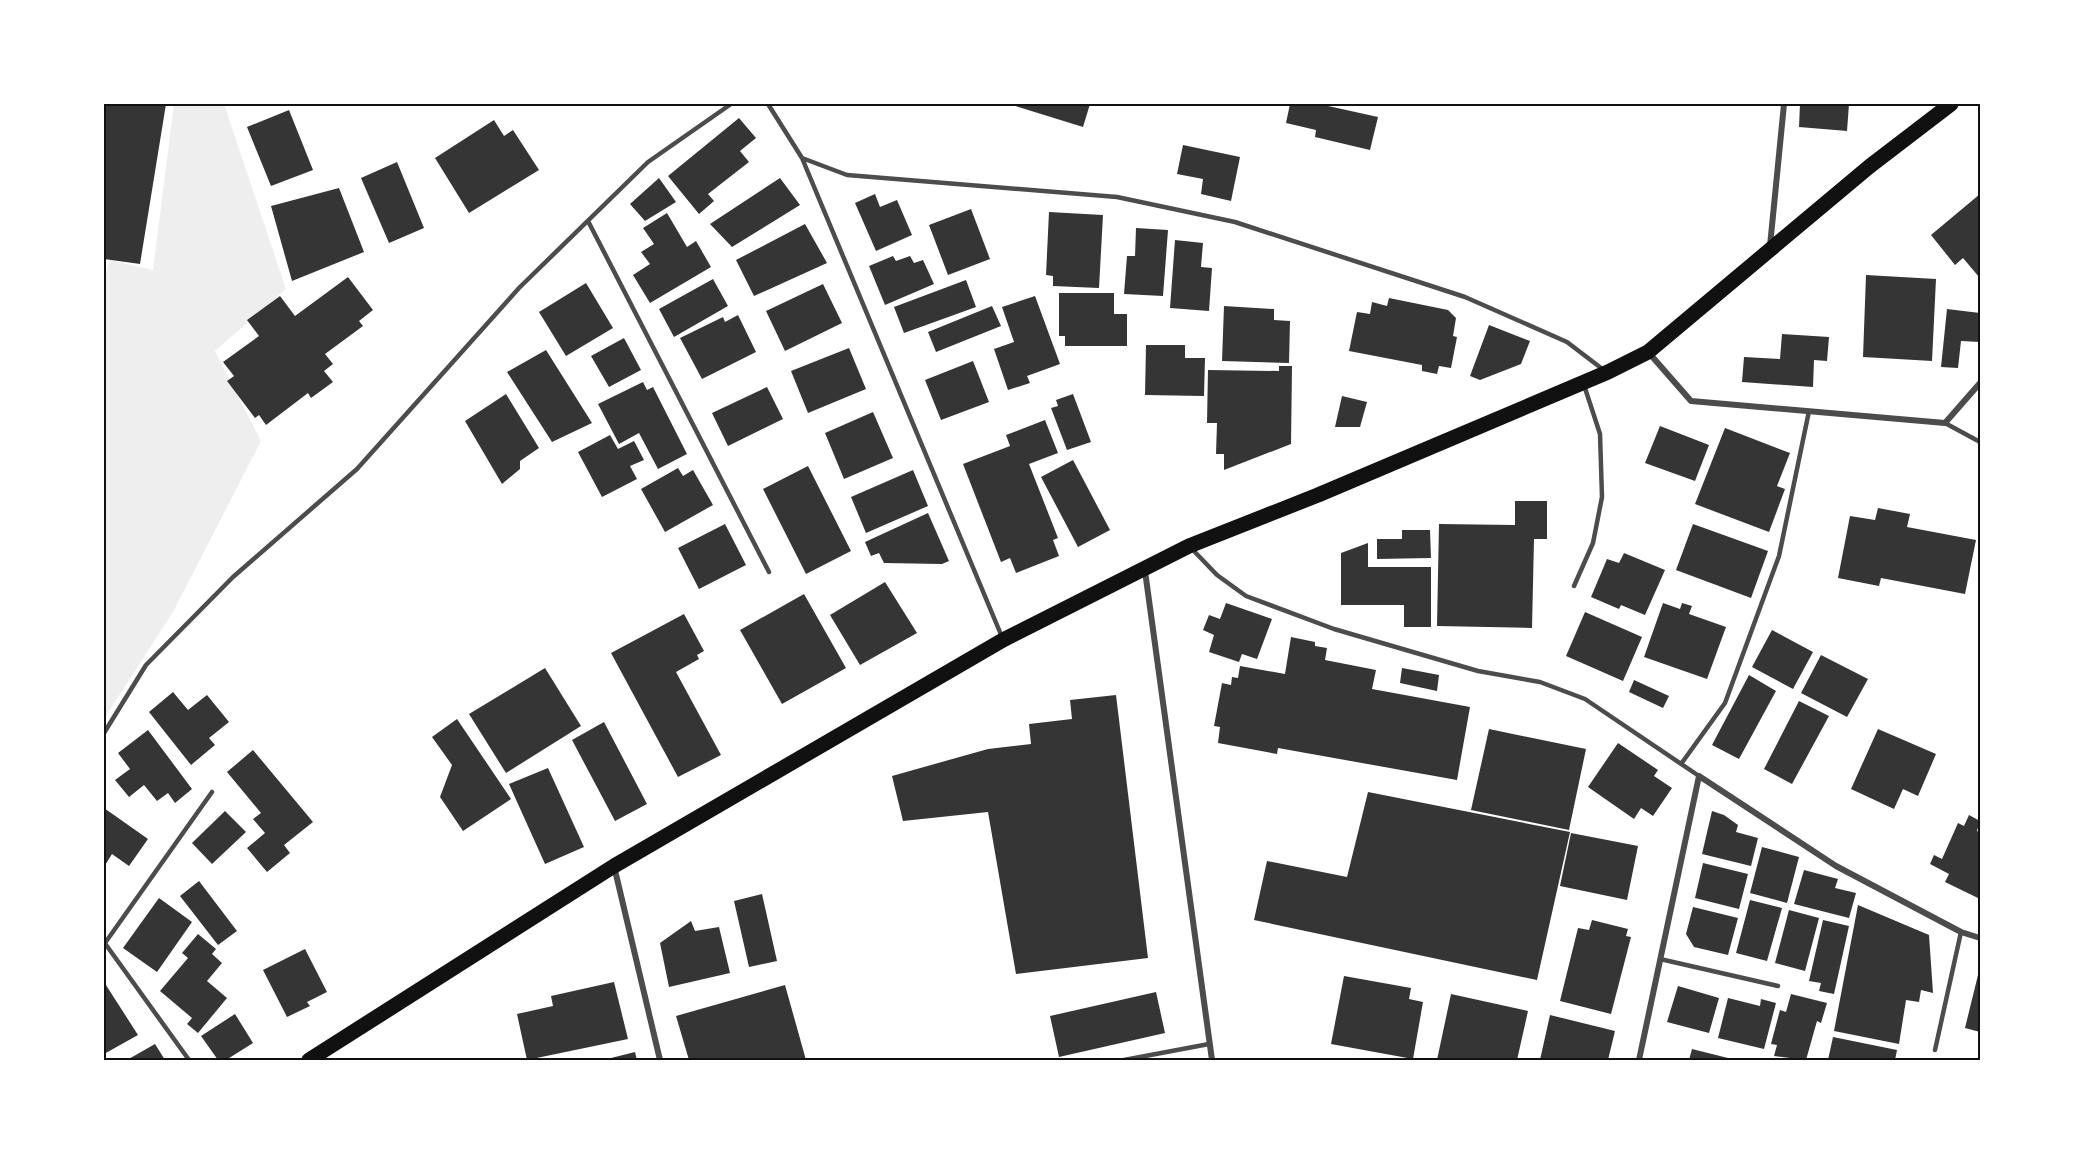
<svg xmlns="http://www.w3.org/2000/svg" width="2084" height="1164" font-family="'Exo 2',sans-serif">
<rect width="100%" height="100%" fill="#fff"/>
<!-- green -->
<path fill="#eee" d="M 174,104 L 224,104 L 286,289 L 215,351 L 261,441 L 173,612 L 104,719 L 104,279 L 110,260 L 153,270 Z"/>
<!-- building -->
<path fill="#353535" d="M 104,104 L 166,104 L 140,264 L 104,259 Z
M 1009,104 L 1090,104 L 1083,127 Z
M 1290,104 L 1319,104 L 1378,117 L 1370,150 L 1315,137 L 1316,130 L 1286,123 Z
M 1800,104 L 1849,104 L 1847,131 L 1799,127 Z
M 289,110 L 313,170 L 271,186 L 247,127 Z
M 739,118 L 756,138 L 740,151 L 749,162 L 708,194 L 714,201 L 699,214 L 668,176 Z
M 494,120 L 504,136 L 513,130 L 539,170 L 469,213 L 435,158 Z
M 1183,145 L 1240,157 L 1231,201 L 1201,194 L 1203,179 L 1177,174 Z
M 397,162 L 424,228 L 389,243 L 361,178 Z
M 659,178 L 676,202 L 645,221 L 630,204 Z
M 780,178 L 800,205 L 732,247 L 710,224 Z
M 339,188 L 364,252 L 292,281 L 271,206 Z
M 875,194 L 880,207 L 897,200 L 912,235 L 876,251 L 855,203 Z
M 1980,194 L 1980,275 L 1979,277 L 1963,258 L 1955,265 L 1931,235 Z
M 971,209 L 990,259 L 948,275 L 929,225 Z
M 1049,212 L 1103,215 L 1099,288 L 1053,286 L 1053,276 L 1046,275 Z
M 667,213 L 687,247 L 696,241 L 711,267 L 650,303 L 633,275 L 650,264 L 641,252 L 654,244 L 643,228 Z
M 805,224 L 827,263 L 754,296 L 736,260 Z
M 1136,228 L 1168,230 L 1163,296 L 1124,294 L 1127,256 L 1135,256 Z
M 1175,240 L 1203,243 L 1201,267 L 1212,268 L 1209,311 L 1170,308 Z
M 893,256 L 896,261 L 910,256 L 914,263 L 923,260 L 934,284 L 885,305 L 869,266 Z
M 1866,275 L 1936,279 L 1932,361 L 1863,357 Z
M 348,277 L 373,310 L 359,321 L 363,326 L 325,354 L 333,364 L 324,371 L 333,382 L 311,398 L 308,393 L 266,425 L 259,415 L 255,418 L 227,381 L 234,376 L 223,362 L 259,336 L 247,320 L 280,296 L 295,316 Z
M 713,279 L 728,306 L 674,337 L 659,309 Z
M 966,280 L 976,307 L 904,333 L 894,307 Z
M 586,283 L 613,328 L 566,356 L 539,312 Z
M 823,284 L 842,323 L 785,351 L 766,311 Z
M 1059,293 L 1114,293 L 1114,314 L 1127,314 L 1127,346 L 1065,346 L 1065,336 L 1059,336 Z
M 1035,296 L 1060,364 L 1027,376 L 1030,383 L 1008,390 L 994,349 L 1014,342 L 1002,307 Z
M 1389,298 L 1448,310 L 1456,318 L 1453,336 L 1457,337 L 1451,368 L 1439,366 L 1437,374 L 1422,371 L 1422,365 L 1349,351 L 1357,312 L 1370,314 L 1372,302 L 1387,306 Z
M 992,306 L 1001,326 L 936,352 L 928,332 Z
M 1224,306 L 1274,309 L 1274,320 L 1290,321 L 1289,363 L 1222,361 Z
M 1947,309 L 1980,313 L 1980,342 L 1961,341 L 1958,368 L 1941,367 Z
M 738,315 L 756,352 L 702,379 L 680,338 L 723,317 L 725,322 Z
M 1489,325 L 1530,341 L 1521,364 L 1480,380 L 1470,376 Z
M 1782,334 L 1829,337 L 1827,361 L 1814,360 L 1813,387 L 1742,382 L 1744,357 L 1780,359 Z
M 624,338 L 641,370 L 609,387 L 591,356 Z
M 1146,345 L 1185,345 L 1185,358 L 1205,358 L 1204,396 L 1145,395 Z
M 849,348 L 866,389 L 808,413 L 791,371 Z
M 546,350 L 592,423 L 552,442 L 507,372 Z
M 973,361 L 989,402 L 941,420 L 925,380 Z
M 1279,366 L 1292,366 L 1291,444 L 1224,470 L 1224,454 L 1216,454 L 1217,423 L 1207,423 L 1208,370 L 1279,371 Z
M 643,382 L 647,390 L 653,387 L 687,454 L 658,469 L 639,433 L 619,444 L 598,404 Z
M 767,387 L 783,419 L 728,446 L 712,413 Z
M 506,394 L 539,448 L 520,461 L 520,469 L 502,484 L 465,421 Z
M 1073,394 L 1091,442 L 1067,450 L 1051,408 L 1058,406 L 1056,400 Z
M 1342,396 L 1367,402 L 1360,427 L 1335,427 Z
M 873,412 L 893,458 L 844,479 L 825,433 Z
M 1045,420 L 1058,453 L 1029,464 L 1058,538 L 1053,540 L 1059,556 L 1016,573 L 1010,558 L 1001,562 L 963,464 L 1010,446 L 1006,435 Z
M 1660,426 L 1709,445 L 1695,481 L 1645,463 Z
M 1725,428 L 1790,453 L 1777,486 L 1785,489 L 1769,532 L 1695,504 Z
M 610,435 L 618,449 L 634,441 L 644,460 L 630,466 L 637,479 L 602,497 L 578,452 Z
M 1073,460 L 1110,530 L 1078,547 L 1041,477 Z
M 808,466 L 851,551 L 806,574 L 763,489 Z
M 678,468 L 683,476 L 693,470 L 713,505 L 665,532 L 641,489 Z
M 913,470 L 928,506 L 866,533 L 851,497 Z
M 1515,501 L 1547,501 L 1547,539 L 1534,539 L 1532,628 L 1437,626 L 1439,524 L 1515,525 Z
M 1878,508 L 1910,514 L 1907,527 L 1976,540 L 1965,594 L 1881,578 L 1879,586 L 1838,578 L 1850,516 L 1875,520 Z
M 928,513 L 949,561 L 942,564 L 884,563 L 879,553 L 871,556 L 865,542 Z
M 725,524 L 746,565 L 699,589 L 678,548 Z
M 1693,524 L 1768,551 L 1751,598 L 1676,570 Z
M 1402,530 L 1430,530 L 1431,558 L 1377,559 L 1377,539 L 1402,539 Z
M 1368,543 L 1368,567 L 1431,567 L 1431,627 L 1404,627 L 1404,605 L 1341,605 L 1341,553 Z
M 1624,553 L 1665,570 L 1645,615 L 1621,605 L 1619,609 L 1591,597 L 1607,559 L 1619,563 Z
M 885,582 L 917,633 L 860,665 L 830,615 Z
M 804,594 L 846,668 L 782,704 L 740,630 Z
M 1226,603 L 1272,619 L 1257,659 L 1242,654 L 1239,662 L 1209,652 L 1214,635 L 1203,630 L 1209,615 L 1220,619 Z
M 1663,603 L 1680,609 L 1682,603 L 1692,606 L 1689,614 L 1726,627 L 1707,679 L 1644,657 Z
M 1585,612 L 1642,637 L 1623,681 L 1566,656 Z
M 684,614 L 704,651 L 697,655 L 699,659 L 676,672 L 721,755 L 678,777 L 611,653 Z
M 1772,630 L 1813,652 L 1793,689 L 1752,667 Z
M 1291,637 L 1315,642 L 1315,646 L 1327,648 L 1325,660 L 1376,670 L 1372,689 L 1470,707 L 1457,780 L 1278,748 L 1277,754 L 1218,743 L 1220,727 L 1214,726 L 1222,683 L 1231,685 L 1232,677 L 1238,678 L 1240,666 L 1285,674 Z
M 1821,655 L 1868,679 L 1847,717 L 1801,693 Z
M 545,668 L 581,726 L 506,773 L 469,714 Z
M 1402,668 L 1439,675 L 1437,691 L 1400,683 Z
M 1749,675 L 1776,691 L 1739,759 L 1712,745 Z
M 1634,680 L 1669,696 L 1663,708 L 1629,692 Z
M 173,692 L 188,710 L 207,695 L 229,722 L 209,738 L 215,745 L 191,765 L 149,712 Z
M 1116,695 L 1148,958 L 1016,974 L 988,812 L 903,821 L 892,776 L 988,749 L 1031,744 L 1029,724 L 1072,719 L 1070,700 Z
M 1799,701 L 1829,716 L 1792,784 L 1764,769 Z
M 457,719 L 511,799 L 463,831 L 440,797 L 452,765 L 432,737 Z
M 604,722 L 647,804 L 615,821 L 572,740 Z
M 1489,729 L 1586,749 L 1569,830 L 1471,810 Z
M 1878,729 L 1936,754 L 1918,796 L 1903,789 L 1894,809 L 1851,789 Z
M 148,730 L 192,789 L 175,803 L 168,793 L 157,801 L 144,785 L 129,797 L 115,780 L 130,769 L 118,753 Z
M 1618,743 L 1658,770 L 1654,776 L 1672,788 L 1653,816 L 1641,808 L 1634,819 L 1588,787 Z
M 253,750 L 313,822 L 284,845 L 290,853 L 267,872 L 247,848 L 265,833 L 253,819 L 261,813 L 227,772 Z
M 548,768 L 584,847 L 545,864 L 509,784 Z
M 1368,792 L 1570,832 L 1537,980 L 1254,920 L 1267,861 L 1347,877 Z
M 104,808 L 148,839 L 129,866 L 112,854 L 104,867 Z
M 225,811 L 246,832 L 212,864 L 192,843 Z
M 1712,811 L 1724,815 L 1738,825 L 1736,832 L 1758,838 L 1751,866 L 1702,854 Z
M 1969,815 L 1980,821 L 1977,831 L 1980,833 L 1980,899 L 1945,882 L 1949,874 L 1930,864 L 1934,855 L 1942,859 L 1958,823 L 1964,826 Z
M 1571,833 L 1638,846 L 1627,900 L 1560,886 Z
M 1762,847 L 1799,857 L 1787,903 L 1750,893 Z
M 1703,863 L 1748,874 L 1739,909 L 1695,898 Z
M 1804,870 L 1838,879 L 1835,888 L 1856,893 L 1849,918 L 1794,904 Z
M 199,881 L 237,931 L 218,945 L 180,896 Z
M 762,894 L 777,961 L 749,967 L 734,901 Z
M 159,898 L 192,922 L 157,972 L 123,948 Z
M 1750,900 L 1782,908 L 1767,961 L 1736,953 Z
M 1858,905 L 1929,935 L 1933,993 L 1921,990 L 1919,1002 L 1906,1000 L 1899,1044 L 1834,1031 Z
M 1693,907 L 1738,918 L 1728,955 L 1694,947 L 1686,934 Z
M 1789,910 L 1819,918 L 1805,971 L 1775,963 Z
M 1592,920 L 1628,929 L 1626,936 L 1631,937 L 1611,1014 L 1560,1001 L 1578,928 L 1589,930 Z
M 1823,920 L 1849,926 L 1834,994 L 1819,991 L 1821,983 L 1809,981 Z
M 691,921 L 695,931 L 719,927 L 730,973 L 669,987 L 660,943 Z
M 198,934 L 216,949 L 212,954 L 222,963 L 207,981 L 227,998 L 198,1033 L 187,1024 L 192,1018 L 160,991 L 188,958 L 182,953 Z
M 305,949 L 327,992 L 307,1002 L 310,1006 L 287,1017 L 263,970 Z
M 1978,975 L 1980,975 L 1980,1032 L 1965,1028 Z
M 1344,976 L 1411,988 L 1409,999 L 1423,1002 L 1413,1059 L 1331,1044 Z
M 104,982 L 138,1035 L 104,1054 Z
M 614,982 L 628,1039 L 527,1060 L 517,1014 L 553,1006 L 551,996 Z
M 785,985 L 806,1060 L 689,1060 L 676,1016 Z
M 1678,986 L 1719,998 L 1709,1033 L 1667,1022 Z
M 1156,992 L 1165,1033 L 1059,1057 L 1050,1016 Z
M 1451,994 L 1528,1011 L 1517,1060 L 1437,1060 Z
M 1791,994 L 1827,1003 L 1821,1023 L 1817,1021 L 1806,1060 L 1774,1056 L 1777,1045 L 1771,1044 L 1780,1010 L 1786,1012 Z
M 1728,998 L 1760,1006 L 1761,999 L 1776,1003 L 1764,1049 L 1718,1038 Z
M 235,1014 L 253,1043 L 226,1060 L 218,1060 L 201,1036 Z
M 1550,1015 L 1615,1031 L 1608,1060 L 1540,1060 Z
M 1833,1037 L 1897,1050 L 1895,1060 L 1828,1060 Z
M 155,1044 L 165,1060 L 127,1060 Z
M 1692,1049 L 1736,1060 L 1689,1060 Z
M 635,1052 L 637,1060 L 603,1060 Z"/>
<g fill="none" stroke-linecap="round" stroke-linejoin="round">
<!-- service -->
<path stroke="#4c4c4c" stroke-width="4.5" d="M 768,104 L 802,158 L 1002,637
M 802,158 L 847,175 L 1117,197 L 1235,222 L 1465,297 L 1567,342 L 1605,371
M 588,221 L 769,572
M 1945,423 L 1980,442
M 1192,549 L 1217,575 L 1246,596 L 1334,629 L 1478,671 L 1540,682 L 1585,699 L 1699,776
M 1574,586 L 1593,543 L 1602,497 L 1600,434 L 1584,385
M 104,733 L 146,665 L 233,577 L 357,469 L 519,288 L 648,162 L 731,104
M 1681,764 L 1725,703 L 1779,556 L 1809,411
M 104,942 L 189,1060
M 105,943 L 212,792
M 1660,959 L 1778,986
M 1935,1050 L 1961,932
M 1124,1060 L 1209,1044"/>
<!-- minor -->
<path stroke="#4c4c4c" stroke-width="6" d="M 1770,246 L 1784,104
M 1649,353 L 1691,401 L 1945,423 L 1980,383
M 1145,571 L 1212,1060
M 614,866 L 660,1060
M 1639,1060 L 1699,776 L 1836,866 L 1961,932 L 1980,938"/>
<!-- primary -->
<path stroke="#111" stroke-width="15" d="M 309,1060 L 614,866 L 1003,640 L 1189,546 L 1318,495 L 1608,372 L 1648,352 L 1870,166 L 1951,104"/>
</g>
<!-- border -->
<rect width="2084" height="1164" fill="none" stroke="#ffffff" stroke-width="210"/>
<rect x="105" y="105" width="1874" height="954" fill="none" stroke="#111" stroke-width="2"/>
</svg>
